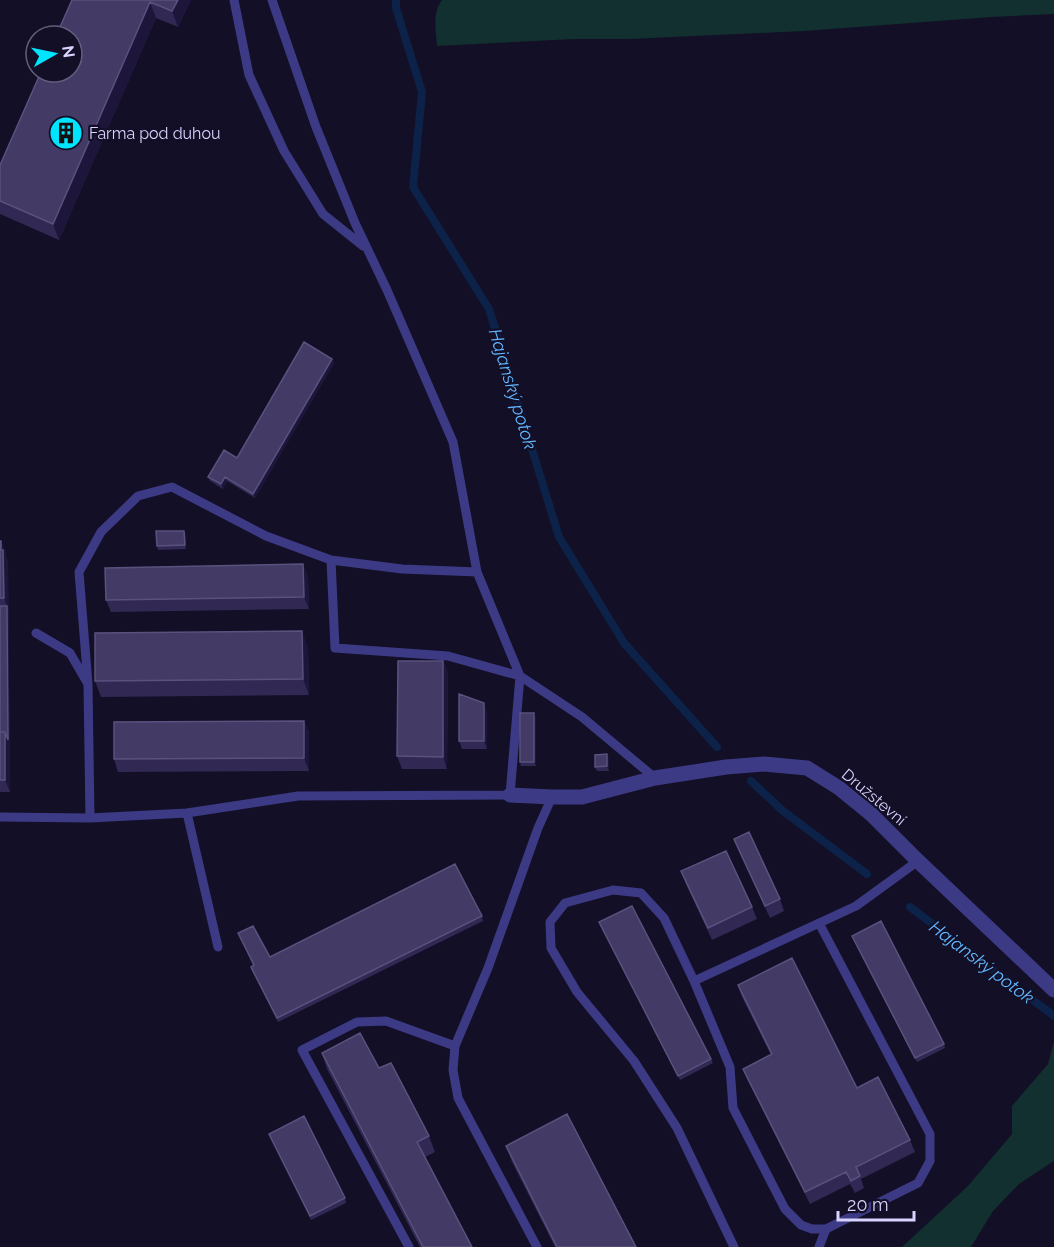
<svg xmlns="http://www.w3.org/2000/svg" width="1054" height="1247" font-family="Raleway,sans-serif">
<rect width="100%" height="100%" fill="#130f26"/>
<!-- green -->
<path fill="#12302f" d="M 442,0 L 1054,0 L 1054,14 L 991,17 L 804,31 L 629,39 L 574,39 L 437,46 C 436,31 432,12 442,0 Z
M 1054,1041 L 1054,1161 L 1019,1184 L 993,1211 L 971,1247 L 902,1247 L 968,1186 L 1012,1134 L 1012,1106 L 1048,1064 Z"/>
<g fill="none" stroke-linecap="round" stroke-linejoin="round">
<!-- stream -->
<path stroke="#0c2248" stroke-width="8" d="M 396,0 L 396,8 L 422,92 L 413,187 L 489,309 L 559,537 L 624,643 L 717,747
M 751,781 L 783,811 L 867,874
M 910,907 L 1054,1016"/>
<!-- service -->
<path stroke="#3d3a85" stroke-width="9" d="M 234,0 L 249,75 L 284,151 L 323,214 L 363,246
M 331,560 L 335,648 L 448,656 L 520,676 L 582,717 L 655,778
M 36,633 L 70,653 L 88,684 L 90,818
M 88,684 L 79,572 L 101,532 L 138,496 L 172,487 L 266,536 L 331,560 L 402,569 L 477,572
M 187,813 L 218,947
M 0,817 L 90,818 L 187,813 L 298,796 L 510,795 L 520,676 L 477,572 L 453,442 L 387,290 L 355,223 L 316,127 L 272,0
M 694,981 L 856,906 L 918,861
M 409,1247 L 302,1050 L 357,1022 L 386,1021 L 455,1046
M 537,1247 L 458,1098 L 453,1070 L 455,1046 L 488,968 L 538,828 L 552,797
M 734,1247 L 677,1128 L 634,1061 L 577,992 L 551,948 L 550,922 L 565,903 L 613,890 L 641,893 L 664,918 L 694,981 L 730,1067 L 733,1108 L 785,1209 L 801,1225 L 812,1229 L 826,1229 L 918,1183 L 930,1161 L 930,1134 L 819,923
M 819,1247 L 826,1229"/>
<!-- minor -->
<path stroke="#3d3a85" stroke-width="15" d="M 510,795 L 552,797 L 582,797 L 655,778 L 726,767 L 764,764 L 807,768 L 839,788 L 871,814 L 918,861 L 1054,990"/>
</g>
<!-- wall -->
<path fill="#312854" d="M 72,0 L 191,0 L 178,27 L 156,18 L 59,240 L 0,214 L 0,165 Z
M 332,359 L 334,363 L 255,498 L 227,481 L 223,489 L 210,481 L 208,477 L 237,458 Z
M 184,531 L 186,535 L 186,549 L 158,550 L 157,546 Z
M 0,541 L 1,541 L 6,553 L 6,557 L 8,563 L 10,792 L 0,792 Z
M 303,564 L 308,577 L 309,609 L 111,612 L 106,600 Z
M 308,647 L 309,695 L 101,697 L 95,681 Z
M 443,661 L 448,673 L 447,769 L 402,769 L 397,756 Z
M 487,712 L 487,749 L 462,749 L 459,741 Z
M 536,718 L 536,766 L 521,766 L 520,762 Z
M 304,721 L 309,733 L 309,771 L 118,772 L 114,759 Z
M 609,759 L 609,771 L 597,771 L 595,767 Z
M 734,839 L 780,899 L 784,911 L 770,918 L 739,852 Z
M 681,871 L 752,907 L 757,919 L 712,940 L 686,884 Z
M 482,916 L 483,921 L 278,1022 L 252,971 L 251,967 L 253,965 L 238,933 L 270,957 Z
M 599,922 L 711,1059 L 713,1063 L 680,1080 Z
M 852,936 L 944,1044 L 945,1048 L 917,1062 Z
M 738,985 L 857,1088 L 910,1140 L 915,1152 L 861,1179 L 864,1188 L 855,1193 L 850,1184 L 810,1204 L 748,1081 L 743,1069 L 771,1055 L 742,997 Z
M 322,1053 L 379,1068 L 429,1136 L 435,1152 L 425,1157 L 472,1247 L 420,1247 L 327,1069 Z
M 269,1134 L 345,1198 L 346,1203 L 311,1220 Z
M 506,1146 L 636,1247 L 555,1247 L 512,1162 Z"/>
<!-- shaded-wall -->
<path fill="#1d163a" d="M 178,0 L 191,0 L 178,27 L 172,11 Z
M 150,2 L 156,18 L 59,240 L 53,224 Z
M 332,359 L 334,363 L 255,498 L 253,494 Z
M 225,477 L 227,481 L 223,489 L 221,484 Z
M 184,531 L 186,535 L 186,549 L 185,545 Z
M 1,541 L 6,553 L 6,557 L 8,563 L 10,792 L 5,780 L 7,606 L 4,598 Z
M 303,564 L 308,577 L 309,609 L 304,597 Z
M 302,631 L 308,647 L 309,695 L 303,679 Z
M 443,661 L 448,673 L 447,769 L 443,757 Z
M 484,703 L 487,712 L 487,749 L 484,741 Z
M 534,713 L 536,718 L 536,766 L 534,762 Z
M 304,721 L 309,733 L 309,771 L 304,758 Z
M 607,754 L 609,759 L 609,771 L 607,766 Z"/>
<!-- building -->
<path fill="#433a66" stroke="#5a527e" stroke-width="1.5" d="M 72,0 L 178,0 L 172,11 L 150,2 L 53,224 L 0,201 L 0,165 L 41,72 L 72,72 L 72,36 L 56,36 Z
M 304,342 L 332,359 L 253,494 L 225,477 L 221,484 L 208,477 L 224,450 L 237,458 Z
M 156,531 L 184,531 L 185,545 L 157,546 Z
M 0,541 L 1,541 L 1,550 L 3,550 L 4,598 L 0,598 Z
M 303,564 L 304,597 L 106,600 L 105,568 Z
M 0,606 L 7,606 L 8,740 L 5,732 L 0,732 Z
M 302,631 L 303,679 L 95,681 L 95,633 Z
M 398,661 L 443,661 L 443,757 L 397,756 Z
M 459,694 L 484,703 L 484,741 L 459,741 Z
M 520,713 L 534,713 L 534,762 L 520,762 Z
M 304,721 L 304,758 L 114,759 L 114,722 Z
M 0,732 L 5,732 L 5,780 L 0,780 Z
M 607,754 L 607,766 L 595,767 L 595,755 Z
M 749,832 L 780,899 L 765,906 L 734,839 Z
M 726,851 L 752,907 L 708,928 L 681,871 Z
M 455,864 L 482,916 L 277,1018 L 251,967 L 254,965 L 238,933 L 253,926 L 270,957 Z
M 632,906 L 711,1059 L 678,1076 L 599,922 Z
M 881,921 L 944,1044 L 915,1058 L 852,936 Z
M 792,958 L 857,1088 L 878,1077 L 910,1140 L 856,1167 L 860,1176 L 851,1181 L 846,1172 L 805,1192 L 743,1069 L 772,1054 L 738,985 Z
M 360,1033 L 379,1068 L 391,1063 L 429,1136 L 417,1142 L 472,1247 L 423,1247 L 322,1053 Z
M 567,1114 L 636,1247 L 557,1247 L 506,1146 Z
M 304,1116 L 345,1198 L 310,1216 L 269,1134 Z"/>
<!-- icons -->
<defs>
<symbol id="building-disc" viewBox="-11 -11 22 22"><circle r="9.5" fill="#00e5ff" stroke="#130f26"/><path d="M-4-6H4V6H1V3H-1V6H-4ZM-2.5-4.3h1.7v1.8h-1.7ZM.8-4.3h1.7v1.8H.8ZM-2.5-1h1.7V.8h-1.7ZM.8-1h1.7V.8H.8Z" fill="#111"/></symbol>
</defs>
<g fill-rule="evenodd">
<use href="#building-disc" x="47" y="114" width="38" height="38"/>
</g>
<g text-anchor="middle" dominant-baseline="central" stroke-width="4.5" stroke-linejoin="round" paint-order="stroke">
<!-- poi labels -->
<g font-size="16" fill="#d9d4ff" stroke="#130f26" text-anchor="start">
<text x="89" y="133">Farma pod duhou</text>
</g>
<!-- street labels -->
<g font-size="16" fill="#d9d4ff" stroke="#130f26">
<text transform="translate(874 797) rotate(40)">Družstevní</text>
</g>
<!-- water labels -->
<g font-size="18" font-style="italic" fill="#62b6ff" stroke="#130f26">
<text transform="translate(513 389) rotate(73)">Hajanský potok</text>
<text transform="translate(982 962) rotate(37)">Hajanský potok</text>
</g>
</g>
<!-- north arrow -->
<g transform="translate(54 54) rotate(81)"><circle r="28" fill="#130f26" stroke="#625e7d" stroke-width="1.5"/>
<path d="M0-4.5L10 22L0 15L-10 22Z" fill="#00e5ff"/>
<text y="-9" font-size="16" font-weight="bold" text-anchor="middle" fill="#d9d4ff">N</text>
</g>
<!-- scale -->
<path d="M838 1211v9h76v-9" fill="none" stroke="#d9d4ff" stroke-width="3"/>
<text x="847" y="1211" font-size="18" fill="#d9d4ff" stroke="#130f26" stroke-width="4.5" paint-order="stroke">20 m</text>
</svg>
